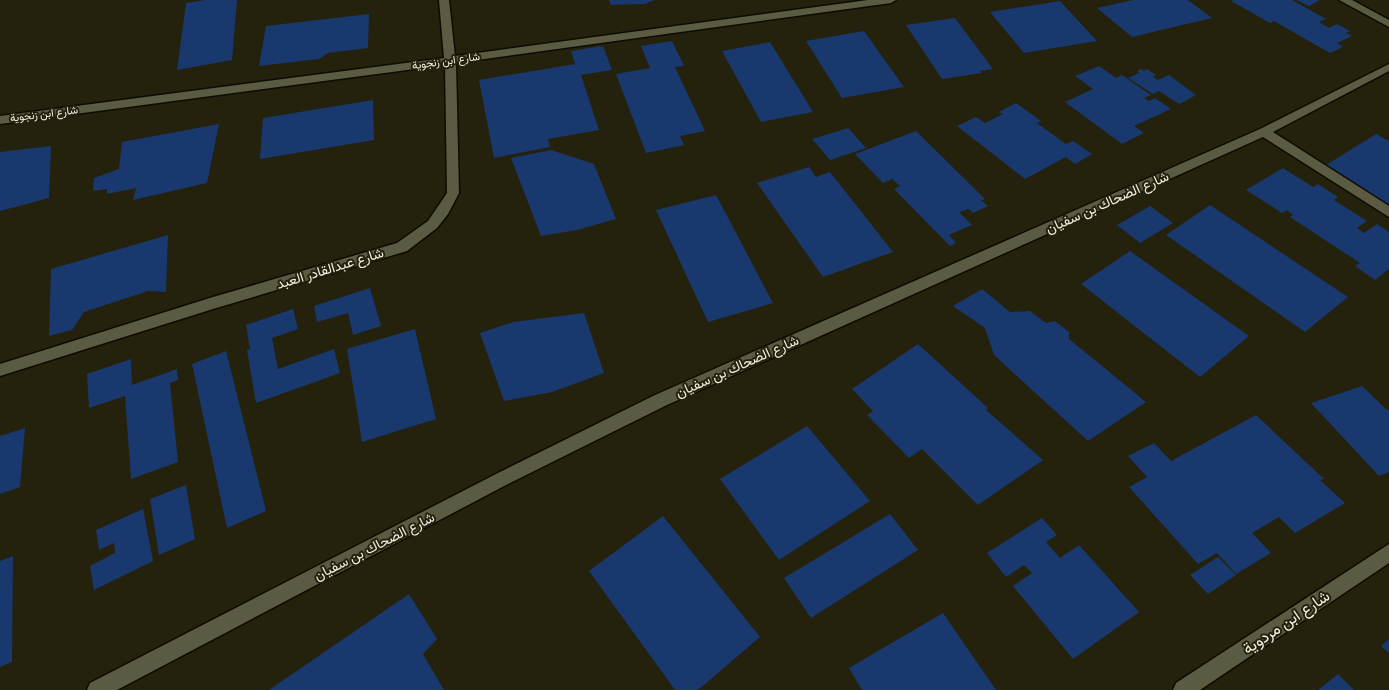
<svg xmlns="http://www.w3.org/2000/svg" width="1389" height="690" font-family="'Roboto Condensed',Vazirmatn,sans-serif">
<rect width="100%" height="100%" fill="#24220d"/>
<!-- building -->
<path fill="#19386d" d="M 205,0 L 237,0 L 232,60 L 177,70 L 186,3 Z
M 609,0 L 655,0 L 644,4 L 611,5 Z
M 1133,0 L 1188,0 L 1212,18 L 1132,37 L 1097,8 Z
M 1235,0 L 1292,0 L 1326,19 L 1319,22 L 1329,28 L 1337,24 L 1350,31 L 1346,33 L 1352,36 L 1337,43 L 1343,47 L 1330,53 L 1274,21 L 1270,23 L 1231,1 Z
M 1296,0 L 1320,0 L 1309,6 Z
M 1060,1 L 1097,41 L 1024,53 L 990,12 Z
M 369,14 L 368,48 L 328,53 L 319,59 L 259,66 L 266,26 Z
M 955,18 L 993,69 L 980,71 L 982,73 L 942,79 L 906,25 Z
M 864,31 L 904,87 L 842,98 L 806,41 Z
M 672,41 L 684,66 L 675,67 L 705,131 L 680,136 L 684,145 L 646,153 L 616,74 L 650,68 L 641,46 Z
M 770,42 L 813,112 L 761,122 L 722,51 Z
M 603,46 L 612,70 L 581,75 L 599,130 L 548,139 L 550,147 L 494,158 L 479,80 L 575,64 L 571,51 Z
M 1099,66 L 1116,78 L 1122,75 L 1151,95 L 1144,98 L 1149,101 L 1155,98 L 1171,109 L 1134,126 L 1144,133 L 1122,144 L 1065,102 L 1093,89 L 1075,76 Z
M 1141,69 L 1144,71 L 1147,69 L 1156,75 L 1153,77 L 1158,80 L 1169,75 L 1196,95 L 1179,104 L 1159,91 L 1153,94 L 1128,78 L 1139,73 L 1137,71 Z
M 373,100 L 374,140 L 260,159 L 263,118 Z
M 1016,103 L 1041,121 L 1037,123 L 1066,144 L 1073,141 L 1092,154 L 1075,164 L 1066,157 L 1025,179 L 957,126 L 976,117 L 985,123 L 1003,114 L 999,112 Z
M 219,124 L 207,183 L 133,200 L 136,188 L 107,194 L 107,189 L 93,191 L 94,178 L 119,169 L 122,142 Z
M 848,128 L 866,148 L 830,160 L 812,139 Z
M 916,131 L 985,199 L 981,200 L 988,206 L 973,213 L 969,209 L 959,212 L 972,225 L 949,235 L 956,243 L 950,246 L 894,189 L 900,186 L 892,179 L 883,183 L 855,154 Z
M 1376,134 L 1389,141 L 1389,207 L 1323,167 Z
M 51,146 L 49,198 L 0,211 L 0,152 Z
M 551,150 L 594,164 L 616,219 L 577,230 L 541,236 L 511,158 Z
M 809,167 L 816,177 L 830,172 L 893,252 L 823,277 L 757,183 Z
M 1283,168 L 1313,187 L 1318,184 L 1338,197 L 1334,200 L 1367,221 L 1357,228 L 1364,233 L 1377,224 L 1389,232 L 1389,269 L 1375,280 L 1355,266 L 1360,263 L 1290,217 L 1293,215 L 1287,210 L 1282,213 L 1246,190 Z
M 716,195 L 773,303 L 708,322 L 656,210 Z
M 1210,205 L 1348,297 L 1305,332 L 1166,235 Z
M 1150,206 L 1173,223 L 1140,243 L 1117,225 Z
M 168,235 L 166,292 L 148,291 L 84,312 L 72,330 L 49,336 L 51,269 Z
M 1130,251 L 1249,336 L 1200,377 L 1081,284 Z
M 370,288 L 381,326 L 353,335 L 348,313 L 317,322 L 314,306 Z
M 982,289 L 1010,312 L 1030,311 L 1046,323 L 1055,321 L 1069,332 L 1069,339 L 1146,402 L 1088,441 L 994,355 L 985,328 L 953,306 Z
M 293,309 L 298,329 L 272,338 L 278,369 L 334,349 L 340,373 L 256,403 L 247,350 L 250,349 L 246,325 Z
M 584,313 L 604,373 L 552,392 L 504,401 L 480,333 L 513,322 Z
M 415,329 L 436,419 L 362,442 L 347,349 Z
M 918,344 L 988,408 L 986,410 L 1043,460 L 978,505 L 922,449 L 909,458 L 867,415 L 873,411 L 852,389 Z
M 226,351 L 266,511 L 227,528 L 192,364 Z
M 131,359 L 132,385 L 177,369 L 178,380 L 170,383 L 178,462 L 131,479 L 125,396 L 89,408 L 87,374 Z
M 1362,386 L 1387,410 L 1389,410 L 1389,472 L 1379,476 L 1311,403 Z
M 1256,415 L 1324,479 L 1320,480 L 1345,503 L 1295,533 L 1279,517 L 1252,533 L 1271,553 L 1236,574 L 1217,553 L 1198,564 L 1129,487 L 1147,477 L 1128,456 L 1154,443 L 1171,461 Z
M 807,426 L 870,501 L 779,560 L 720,479 Z
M 25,428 L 20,487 L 0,494 L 0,436 Z
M 186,485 L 195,539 L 159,555 L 150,499 Z
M 143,509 L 153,561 L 94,590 L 90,566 L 115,553 L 114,543 L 99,550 L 96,530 Z
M 890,514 L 918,550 L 811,618 L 784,578 Z
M 663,516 L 760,637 L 698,690 L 675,690 L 589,571 Z
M 1042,518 L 1057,535 L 1046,542 L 1060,558 L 1079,545 L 1139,612 L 1073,659 L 1013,586 L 1032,573 L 1024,565 L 1006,577 L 987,553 Z
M 13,556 L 12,662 L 0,667 L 0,561 Z
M 1218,557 L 1236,575 L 1208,594 L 1190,575 Z
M 409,594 L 437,639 L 423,654 L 444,690 L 269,690 Z
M 943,613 L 996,690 L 862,690 L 849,668 Z
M 1389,639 L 1389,653 L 1381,646 Z
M 1338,674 L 1354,690 L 1318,690 Z"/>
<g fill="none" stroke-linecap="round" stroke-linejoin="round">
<defs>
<path id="minor" d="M 439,0 L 449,0 L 455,56 L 868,0 L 896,0 L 891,3 L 456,63 L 459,193 L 448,214 L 437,228 L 407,251 L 213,309 L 0,376 L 0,364 L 213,297 L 397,243 L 428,221 L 447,193 L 445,65 L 0,124 L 0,116 L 444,58 Z
M 1339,0 L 1352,0 L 1389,20 L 1389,27 Z
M 1389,64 L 1389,71 L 1273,132 L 1389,206 L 1389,217 L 1263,137 L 667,405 L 508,484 L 117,690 L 87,690 L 90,683 L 496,474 L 655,395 L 1260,129 Z
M 1389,544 L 1389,563 L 1200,690 L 1173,690 L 1176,683 Z"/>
</defs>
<!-- minor casing -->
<use href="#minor" stroke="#0d0c00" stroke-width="3"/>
<!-- minor -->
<use href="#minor" fill="#5b5a43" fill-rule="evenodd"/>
</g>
<g text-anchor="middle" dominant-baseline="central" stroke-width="4" stroke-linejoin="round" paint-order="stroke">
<!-- far-street labels -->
<g font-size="11" fill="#f1f1e4" stroke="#24220d">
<text transform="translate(446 61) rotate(-8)">شارع ابن زنجوية</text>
<text transform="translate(44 114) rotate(-7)">شارع ابن زنجوية</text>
</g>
<!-- street labels -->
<g font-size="14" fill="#f1f1e4" stroke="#24220d">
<text transform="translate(1107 202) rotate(-24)">شارع الضحاك بن سفيان</text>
<text transform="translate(330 268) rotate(-17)">شارع عبدالقادر العبد</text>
<text transform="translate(737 366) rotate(-24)">شارع الضحاك بن سفيان</text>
<text transform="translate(374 546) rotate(-27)">شارع الضحاك بن سفيان</text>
</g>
<!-- near-street labels -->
<g font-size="16" fill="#f1f1e4" stroke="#24220d">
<text transform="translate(1286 622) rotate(-34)">شارع ابن مردوية</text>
</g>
</g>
</svg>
